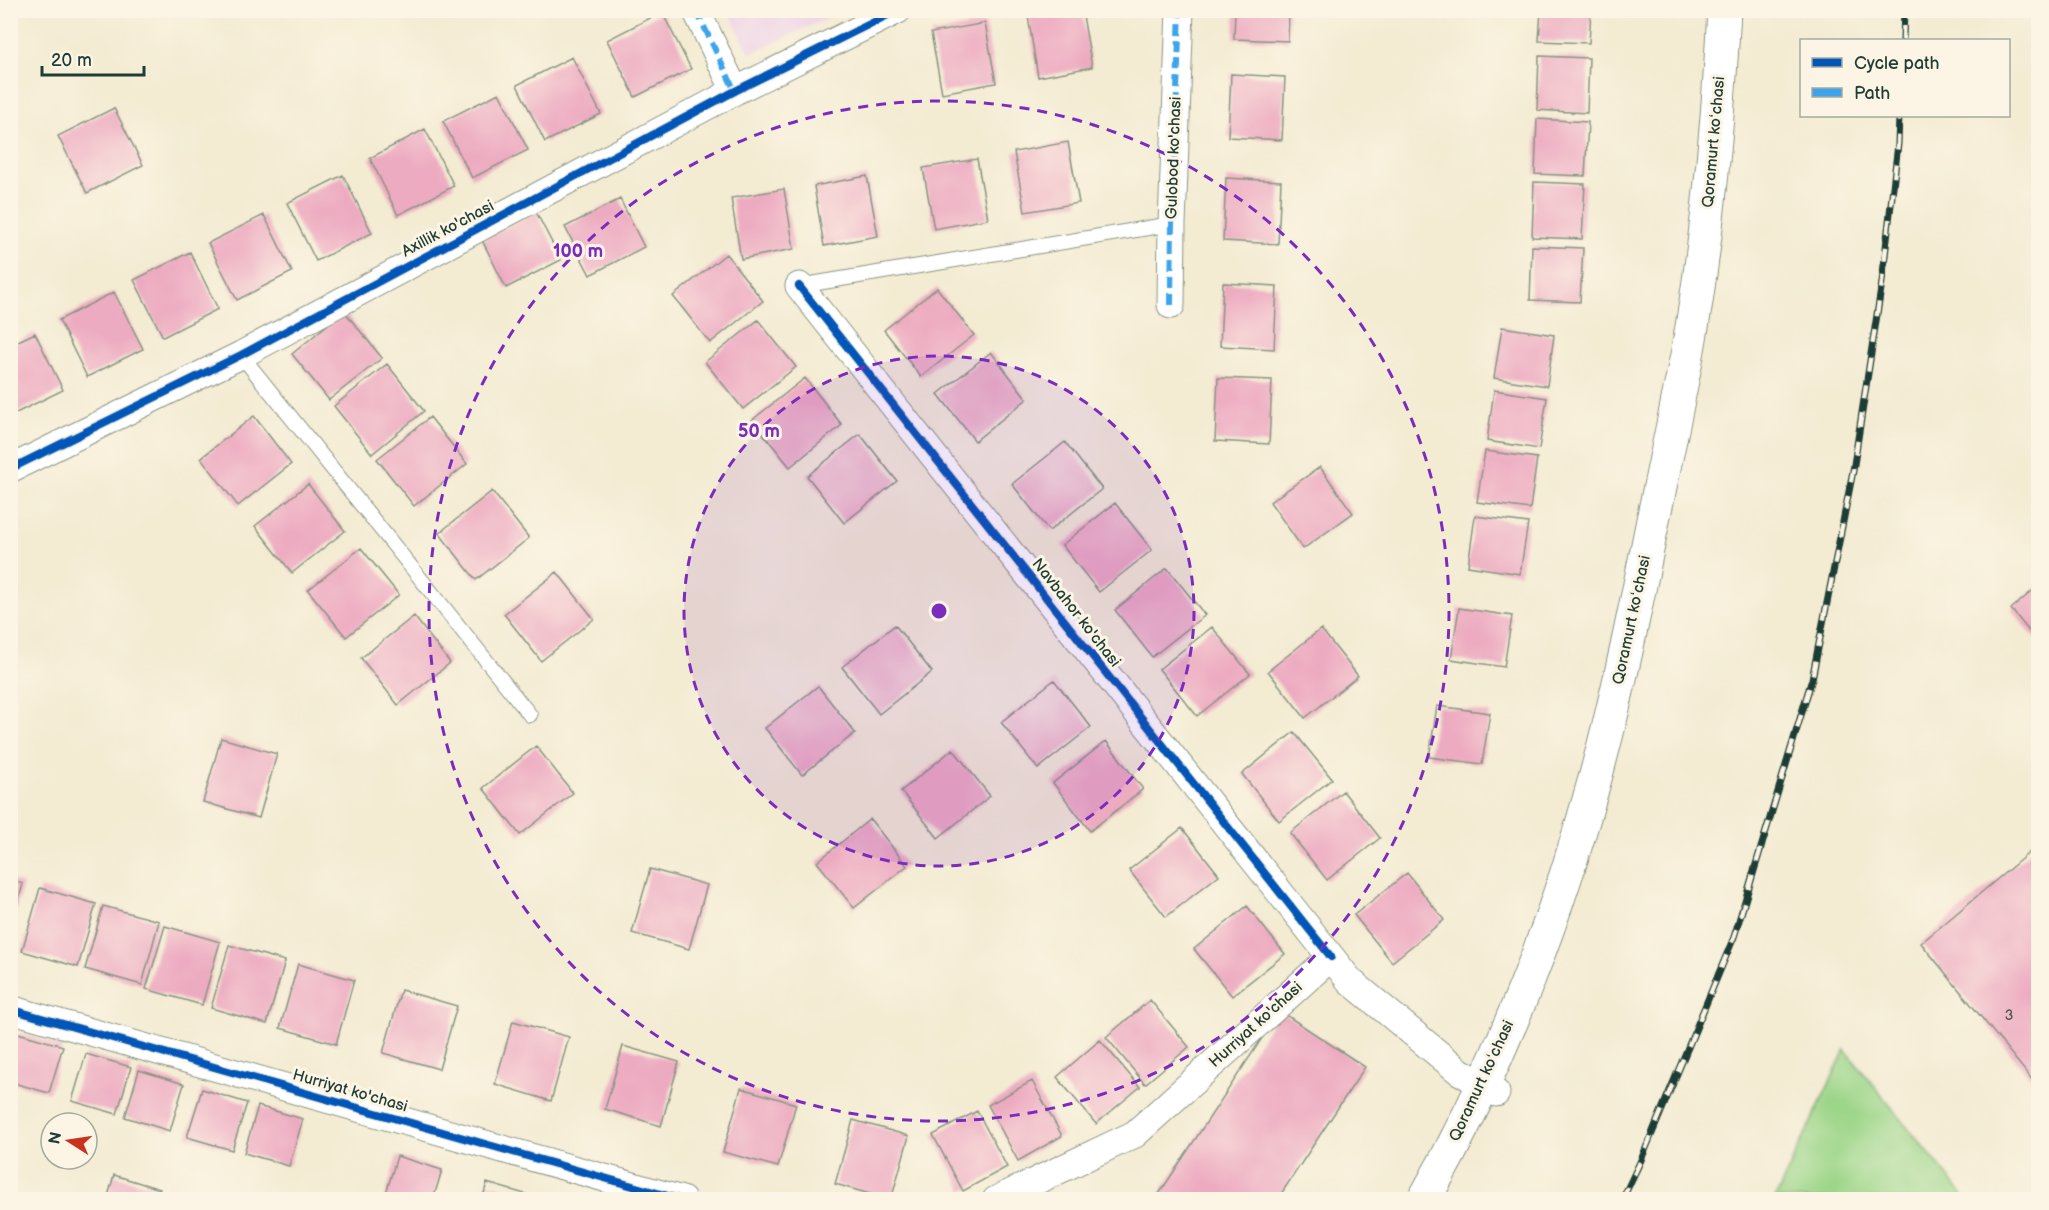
<svg xmlns="http://www.w3.org/2000/svg" width="2049" height="1210" font-family="'Balsamiq Sans',sans-serif">
<rect width="100%" height="100%" fill="#fcf5e5"/>
<filter id="ink" filterUnits="userSpaceOnUse"><feTurbulence type="fractalNoise" baseFrequency=".0167" numOctaves="2"/><feDisplacementMap in="SourceGraphic" scale="12" xChannelSelector="R" yChannelSelector="G"/><feConvolveMatrix kernelMatrix="1 2 1 2 8 2 1 2 1" color-interpolation-filters="sRGB"/></filter>
<filter id="wash" filterUnits="userSpaceOnUse"><feTurbulence type="fractalNoise" baseFrequency=".008" numOctaves="4" result="noise"/><feDisplacementMap in="SourceGraphic" scale="24" xChannelSelector="R" yChannelSelector="G"/><feGaussianBlur stdDeviation="1.35" result="paint"/><feColorMatrix in="noise" values="0 0 0 0 0 0 0 0 0 0 0 0 0 0 0 0 0 1.4 0 .05"/><feComposite in="paint" operator="in"/></filter>
<g filter="url(#wash)">
<rect width="100%" height="100%" fill="#f3ebd2"/>
<!-- built -->
<path fill="#edd0e8" d="M 728,11 L 844,11 L 750,53 Z"/>
<!-- green -->
<path fill="#9cd689" stroke="#5e8a5e" stroke-width="1.5" d="M 1845,1050 L 1966,1199 L 1775,1199 Z"/>
<g id="blocks">
<!-- building -->
<path fill="#edabc1" d="M 1060,10 L 1082,10 L 1092,67 L 1038,77 L 1028,16 Z
M 1235,10 L 1289,10 L 1288,41 L 1234,39 Z
M 1541,10 L 1591,10 L 1589,43 L 1539,41 Z
M 662,12 L 691,69 L 635,97 L 607,40 Z
M 985,23 L 996,83 L 942,93 L 931,33 Z
M 1539,56 L 1589,58 L 1587,113 L 1537,110 Z
M 572,57 L 601,114 L 545,142 L 517,85 Z
M 1231,74 L 1285,77 L 1282,140 L 1228,137 Z
M 499,93 L 528,150 L 472,178 L 443,121 Z
M 114,108 L 143,165 L 87,193 L 58,136 Z
M 1537,119 L 1588,122 L 1585,176 L 1535,174 Z
M 425,129 L 454,186 L 398,215 L 370,158 Z
M 1068,142 L 1079,203 L 1025,212 L 1014,152 Z
M 977,159 L 988,219 L 934,229 L 923,168 Z
M 343,175 L 372,233 L 316,261 L 287,203 Z
M 867,176 L 878,236 L 824,246 L 814,186 Z
M 1226,178 L 1281,181 L 1278,244 L 1223,241 Z
M 1534,182 L 1585,184 L 1582,239 L 1532,237 Z
M 784,189 L 794,249 L 741,259 L 731,198 Z
M 620,199 L 644,247 L 590,275 L 565,227 Z
M 536,212 L 561,260 L 506,288 L 482,240 Z
M 264,215 L 292,272 L 237,300 L 208,243 Z
M 1532,246 L 1583,248 L 1580,302 L 1530,300 Z
M 190,252 L 218,309 L 163,337 L 134,280 Z
M 726,254 L 763,301 L 710,343 L 673,296 Z
M 1223,283 L 1277,286 L 1274,349 L 1220,346 Z
M 937,288 L 974,335 L 921,377 L 884,330 Z
M 114,292 L 143,349 L 87,377 L 59,320 Z
M 344,311 L 382,358 L 329,400 L 292,354 Z
M 758,320 L 796,367 L 743,409 L 705,362 Z
M 1502,327 L 1554,335 L 1547,386 L 1494,378 Z
M 35,333 L 63,390 L 10,416 L 10,345 Z
M 991,352 L 1027,399 L 975,441 L 938,394 Z
M 387,364 L 424,411 L 372,454 L 334,406 Z
M 805,378 L 842,425 L 790,467 L 752,420 Z
M 1218,378 L 1272,380 L 1269,444 L 1215,441 Z
M 1494,390 L 1547,398 L 1539,449 L 1487,441 Z
M 254,416 L 291,464 L 238,506 L 201,458 Z
M 430,417 L 467,464 L 414,506 L 377,459 Z
M 860,434 L 897,481 L 844,523 L 807,476 Z
M 1065,442 L 1102,489 L 1049,531 L 1012,484 Z
M 1485,451 L 1537,458 L 1530,509 L 1477,502 Z
M 1320,467 L 1353,513 L 1303,549 L 1270,502 Z
M 308,484 L 345,531 L 292,573 L 255,526 Z
M 492,491 L 529,538 L 476,580 L 439,533 Z
M 1115,503 L 1152,550 L 1099,592 L 1062,545 Z
M 1475,516 L 1528,523 L 1520,574 L 1468,566 Z
M 361,548 L 399,595 L 346,637 L 308,590 Z
M 1167,568 L 1205,615 L 1152,657 L 1115,610 Z
M 557,572 L 594,619 L 541,661 L 504,614 Z
M 2038,586 L 2038,642 L 2011,609 Z
M 1459,608 L 1512,616 L 1504,667 L 1451,659 Z
M 414,616 L 450,663 L 398,705 L 361,658 Z
M 895,625 L 932,672 L 879,714 L 842,667 Z
M 1212,627 L 1250,674 L 1197,716 L 1159,669 Z
M 1321,629 L 1358,676 L 1305,718 L 1268,671 Z
M 1054,680 L 1091,727 L 1038,769 L 1001,722 Z
M 818,686 L 855,733 L 802,775 L 765,728 Z
M 1437,706 L 1490,713 L 1482,764 L 1429,757 Z
M 1294,732 L 1332,779 L 1279,821 L 1242,774 Z
M 221,738 L 277,754 L 259,818 L 203,802 Z
M 1106,741 L 1143,789 L 1090,831 L 1053,783 Z
M 536,746 L 573,793 L 520,835 L 483,788 Z
M 953,749 L 990,796 L 938,838 L 901,791 Z
M 1343,791 L 1380,838 L 1327,880 L 1290,833 Z
M 870,819 L 907,866 L 854,908 L 817,862 Z
M 1182,828 L 1219,875 L 1166,917 L 1129,870 Z
M 2038,845 L 2038,1087 L 1921,943 Z
M 650,869 L 707,885 L 689,949 L 632,933 Z
M 1407,873 L 1444,920 L 1392,962 L 1354,915 Z
M 10,880 L 23,884 L 11,927 L 10,927 Z
M 40,888 L 96,904 L 78,967 L 22,951 Z
M 103,906 L 159,921 L 142,985 L 85,969 Z
M 1247,906 L 1285,954 L 1232,996 L 1194,949 Z
M 165,926 L 220,942 L 202,1005 L 146,989 Z
M 229,945 L 285,961 L 267,1024 L 211,1008 Z
M 298,964 L 354,980 L 336,1044 L 280,1028 Z
M 401,990 L 457,1006 L 439,1069 L 383,1053 Z
M 1150,1000 L 1189,1047 L 1145,1084 L 1106,1037 Z
M 1280,1011 L 1365,1067 L 1277,1200 L 1155,1200 Z
M 513,1021 L 569,1037 L 551,1101 L 495,1084 Z
M 18,1033 L 63,1046 L 49,1093 L 10,1082 L 10,1059 Z
M 1100,1040 L 1140,1087 L 1096,1124 L 1057,1077 Z
M 623,1046 L 679,1062 L 661,1126 L 605,1109 Z
M 86,1054 L 131,1067 L 117,1114 L 72,1101 Z
M 139,1070 L 184,1084 L 170,1131 L 125,1117 Z
M 1032,1081 L 1062,1136 L 1018,1161 L 988,1105 Z
M 741,1088 L 796,1104 L 778,1167 L 723,1152 Z
M 202,1089 L 247,1103 L 232,1150 L 187,1137 Z
M 258,1106 L 303,1119 L 289,1166 L 244,1153 Z
M 977,1111 L 1007,1167 L 963,1191 L 933,1135 Z
M 853,1120 L 909,1136 L 891,1200 L 835,1184 Z
M 397,1156 L 442,1170 L 433,1200 L 384,1200 Z
M 114,1175 L 160,1189 L 156,1200 L 107,1200 Z
M 487,1183 L 532,1196 L 531,1200 L 482,1200 Z"/>
</g>
</g>
<g filter="url(#ink)">
<use href="#blocks" fill-opacity="0" stroke="#899483" stroke-width="1.5"/>
<g fill="none" stroke-linecap="round" stroke-linejoin="round">
<defs>
<path id="lane" d="M 799,286 L 1172,224
M 241,355 L 530,715"/>
<path id="street" d="M 696,10 L 735,91
M 799,286 L 1331,957
M 1171,305 L 1172,224 L 1180,10
M 10,469 L 241,355 L 735,91 L 898,10
M 10,1009 L 682,1200
M 996,1200 L 1135,1134 L 1331,957 L 1350,981 L 1459,1071 L 1496,1093"/>
<path id="secondary" d="M 1424,1200 C 1499,1067 1556,922 1596,775 C 1619,691 1636,605 1653,520 C 1665,463 1677,407 1688,350 C 1708,238 1718,124 1724,10"/>
</defs>
<!-- lane casing -->
<use href="#lane" stroke="#899483" stroke-width="16"/>
<!-- street casing -->
<use href="#street" stroke="#899483" stroke-width="29"/>
<!-- secondary casing -->
<use href="#secondary" stroke="#899483" stroke-width="35"/>
<!-- lane -->
<use href="#lane" stroke="#fff" stroke-width="14"/>
<!-- street -->
<use href="#street" stroke="#fff" stroke-width="27"/>
<!-- secondary -->
<use href="#secondary" stroke="#fff" stroke-width="33"/>
<defs>
<path id="rail" d="M 1903,40 L 1904,10
M 1622,1200 L 1641,1160 L 1734,937 L 1812,679 L 1853,471 L 1882,282 L 1898,144 L 1899,116"/>
</defs>
<!-- rail casing -->
<use href="#rail" stroke="#1f3d34" stroke-width="7"/>
<!-- rail -->
<use href="#rail" stroke="#fcf5e5" stroke-width="4.5" stroke-dasharray="14" stroke-linecap="butt"/>
<!-- quiet -->
<path stroke="#3da4eb" stroke-width="6" stroke-dasharray="12 6" stroke-linecap="butt" d="M 696,10 L 735,91
M 1171,305 L 1172,224 L 1180,10"/>
<defs>
<path id="cycleway" d="M 799,286 L 1331,957
M 10,469 L 241,355 L 735,91 L 898,10
M 10,1009 L 682,1200"/>
</defs>
<!-- cycleway casing -->
<use href="#cycleway" stroke="#fcf5e5" stroke-width="11"/>
<!-- cycleway -->
<use href="#cycleway" stroke="#0057b8" stroke-width="8"/>
</g>
</g>
<!-- distance rings -->
<circle cx="939" cy="611" r="255" fill="#7b2cbf" fill-opacity=".12"/>
<g fill="none" stroke="#7b2cbf" stroke-width="3" stroke-dasharray="10 8">
<circle cx="939" cy="611" r="255"/>
<circle cx="939" cy="611" r="510"/>
</g>
<g text-anchor="middle" dominant-baseline="central" stroke-width="6" stroke-linejoin="round" paint-order="stroke">
<!-- number labels -->
<g font-size="14" fill="#525857">
<text x="2009" y="1015">3</text>
</g>
<!-- street labels -->
<g font-size="16" fill="#1f3d34" stroke="#fcf5e5">
<text transform="translate(1714 142) rotate(-85)">Qoramurt koʻchasi</text>
<text transform="translate(1174 158) rotate(-88)">Gulobod ko'chasi</text>
<text transform="translate(448 229) rotate(-28)">Axillik ko'chasi</text>
<text transform="translate(1076 613) rotate(52)">Navbahor ko'chasi</text>
<text transform="translate(1632 620) rotate(-78)">Qoramurt koʻchasi</text>
<text transform="translate(1256 1025) rotate(-42)">Hurriyat ko'chasi</text>
<text transform="translate(1482 1081) rotate(-65)">Qoramurt koʻchasi</text>
<text transform="translate(350 1091) rotate(16)">Hurriyat ko'chasi</text>
</g>
</g>
<circle cx="939" cy="611" r="9" fill="#7b2cbf" stroke="#fcf5e5" stroke-width="3"/>
<g font-size="18" text-anchor="middle" font-weight="bold" fill="#7b2cbf" stroke="#fcf5e5" stroke-width="6" stroke-linejoin="round" paint-order="stroke">
<text x="578" y="257">100 m</text>
<text x="759" y="437">50 m</text>
</g>
<!-- margin -->
<rect width="2049" height="1210" fill="none" stroke="#fcf5e5" stroke-width="36"/>
<!-- legend -->
<rect x="1800" y="39" width="210" height="78" fill="#fcf5e5" stroke="#a4ab9e" stroke-width="1.5"/>
<rect x="1812" y="58" width="30" height="9" fill="#0057b8" stroke="#a4ab9e" stroke-width="1.5"/>
<text x="1854" y="69" font-size="18" fill="#1f3d34">Cycle path</text>
<rect x="1812" y="88" width="30" height="9" fill="#3da4eb" stroke="#a4ab9e" stroke-width="1.5"/>
<text x="1854" y="99" font-size="18" fill="#1f3d34">Path</text>
<!-- north arrow -->
<g transform="translate(69 1141) rotate(282)"><circle r="28" fill="#fcf5e5" stroke="#a4ab9e" stroke-width="1.5"/>
<path d="M0-4.5L10 22L0 15L-10 22Z" fill="#c8321e"/>
<text y="-9" font-size="16" font-weight="bold" text-anchor="middle" fill="#1f3d34">N</text>
</g>
<!-- scale -->
<path d="M42 66v9h102v-9" fill="none" stroke="#1f3d34" stroke-width="3"/>
<text x="51" y="66" font-size="18" fill="#1f3d34" stroke="#fcf5e5" stroke-width="4.5" paint-order="stroke">20 m</text>
</svg>
